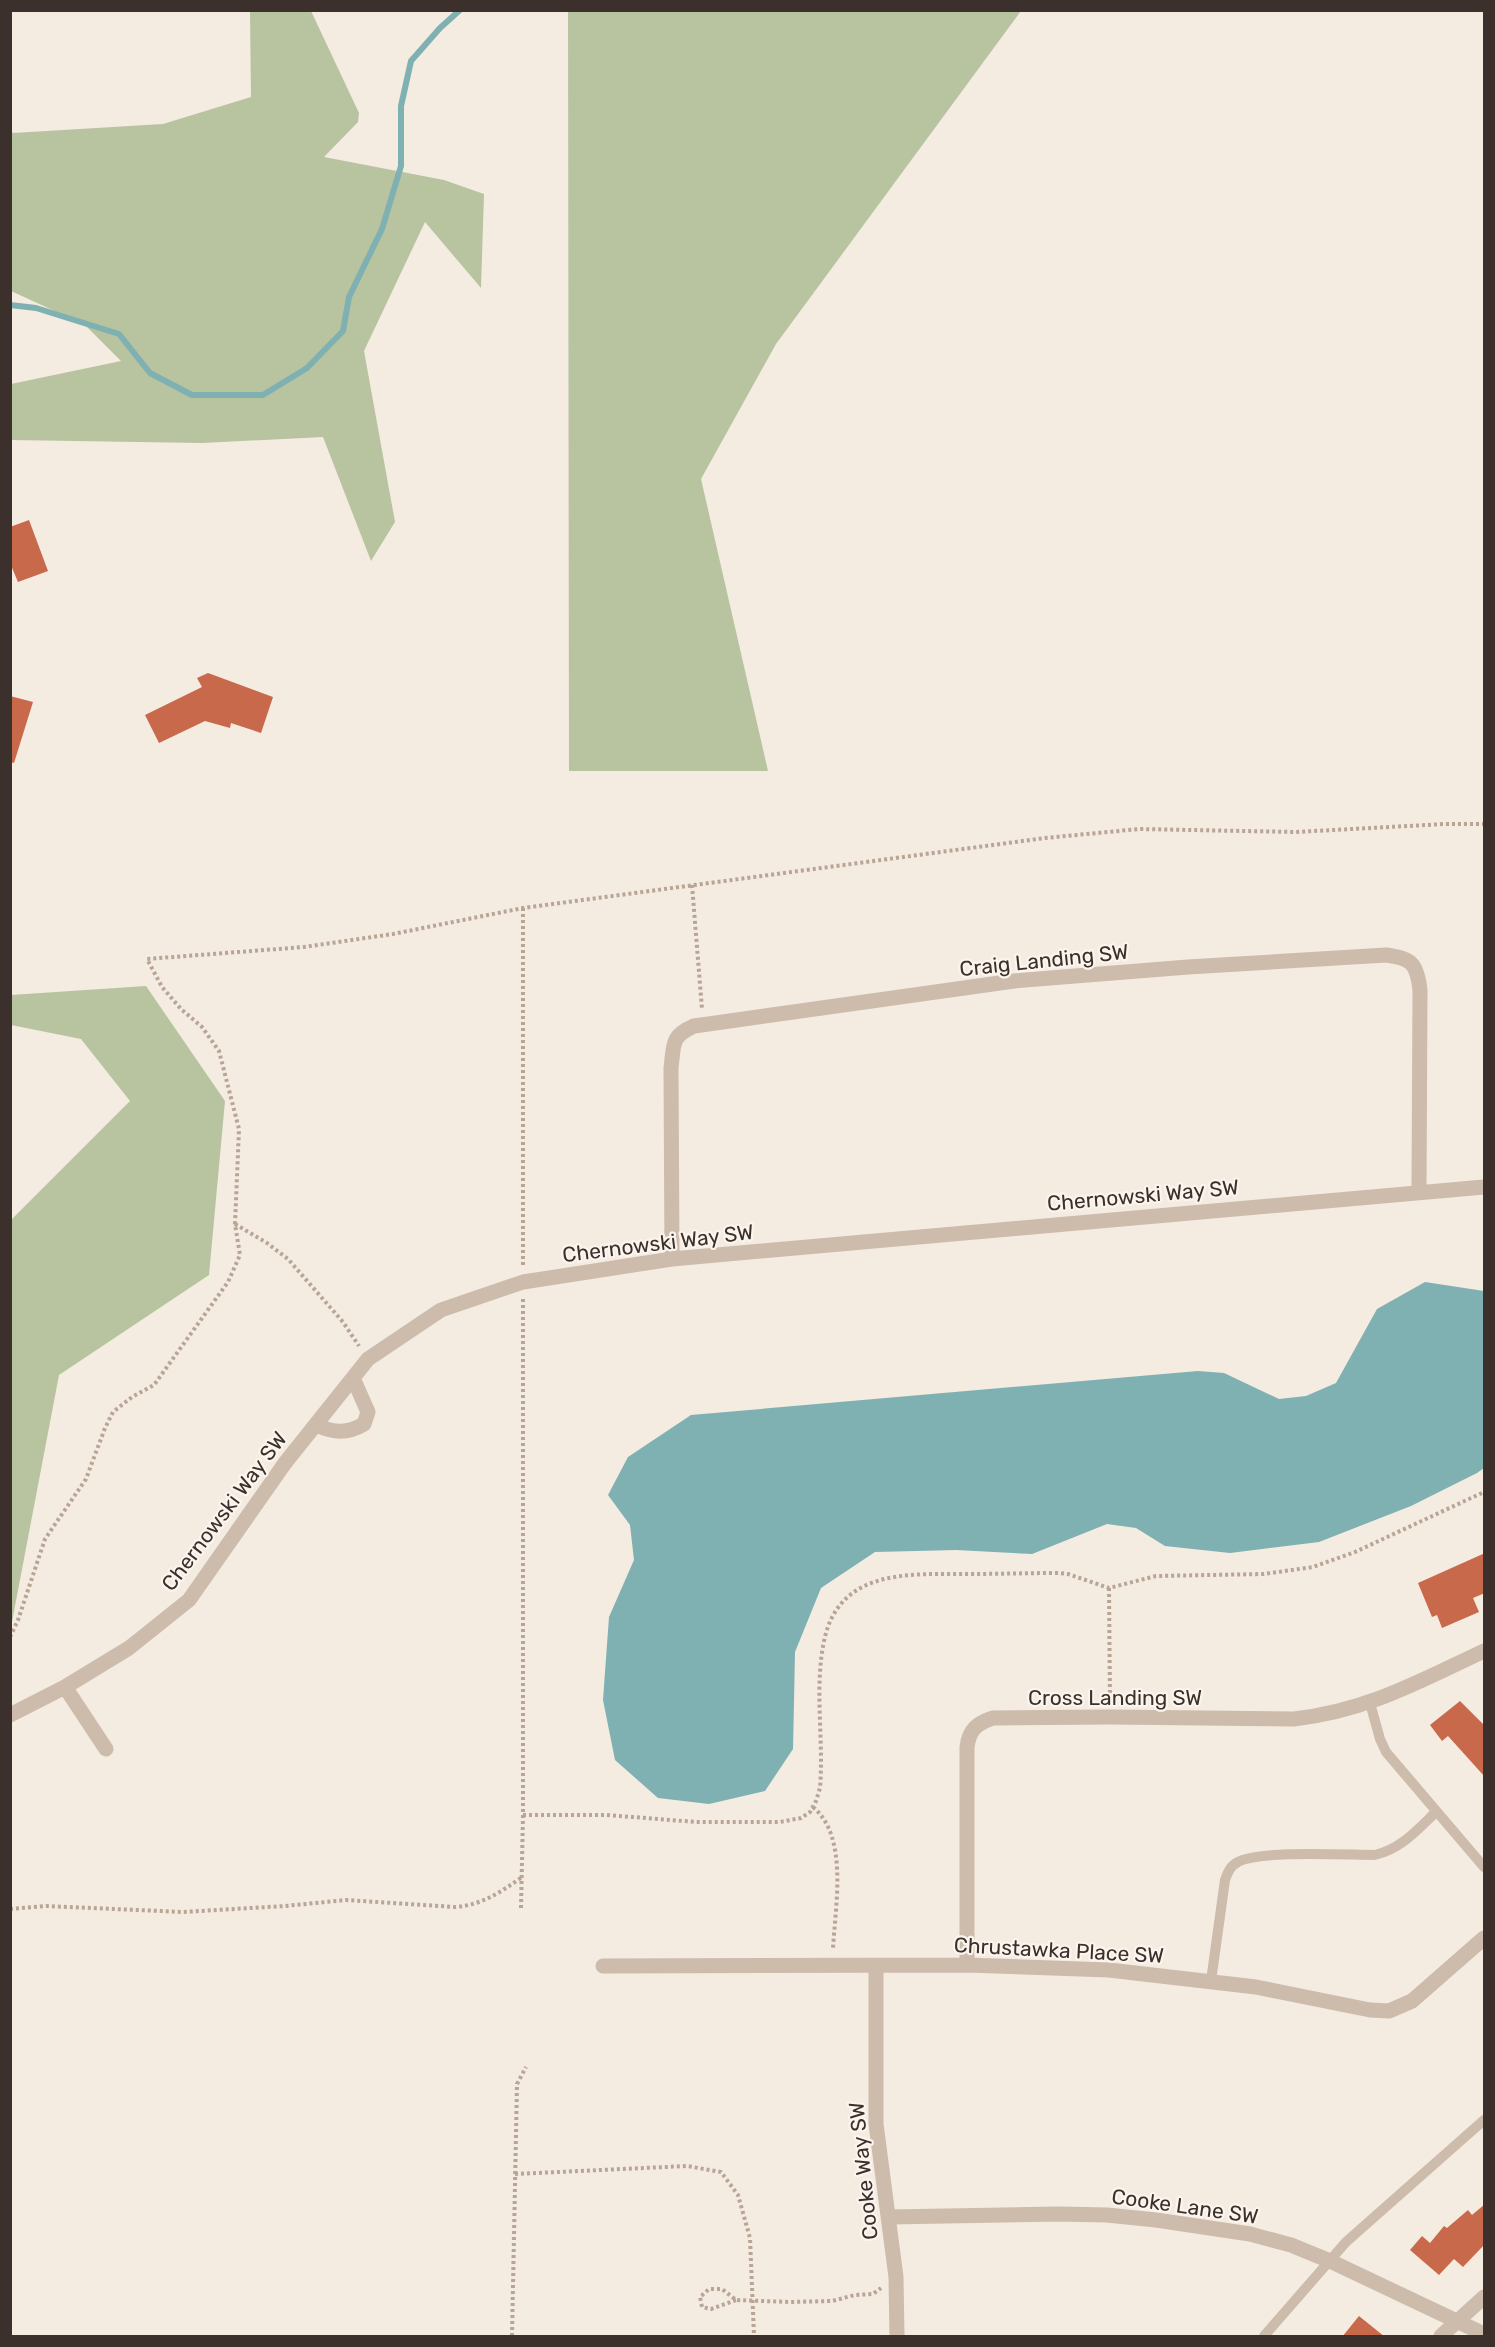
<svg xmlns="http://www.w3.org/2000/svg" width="1495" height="2347" font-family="Rubik,sans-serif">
<rect width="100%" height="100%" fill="#f4ebe1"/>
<!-- green -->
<path fill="#b8c4a0" d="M 250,11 L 311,11 L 359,113 L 358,122 L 324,157 L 444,180 L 484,194 L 481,288 L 425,222 L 364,351 L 395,522 L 371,561 L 323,437 L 202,443 L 11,440 L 11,384 L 121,361 L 85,325 L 11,291 L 11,131 L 13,133 L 163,124 L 251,97 Z
M 568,11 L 1021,11 L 776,344 L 701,479 L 768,771 L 569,771 Z
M 146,986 L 225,1101 L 209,1275 L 59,1375 L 11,1627 L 11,1220 L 130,1101 L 81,1039 L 11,1025 L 11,995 Z"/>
<!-- water -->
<path fill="#7fb0b2" d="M 1425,1282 L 1484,1291 L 1484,1468 L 1477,1473 L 1411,1506 L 1319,1542 L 1230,1553 L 1165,1546 L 1136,1528 L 1107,1524 L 1032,1554 L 956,1550 L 875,1552 L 821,1588 L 795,1652 L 793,1749 L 765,1791 L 709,1804 L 658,1798 L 615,1760 L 603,1700 L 609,1617 L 634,1560 L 630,1525 L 608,1495 L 628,1457 L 691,1415 L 1198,1371 L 1224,1373 L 1279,1399 L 1306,1396 L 1336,1383 L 1377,1309 Z"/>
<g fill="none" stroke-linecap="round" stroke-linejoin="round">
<!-- stream -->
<path stroke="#7fb0b2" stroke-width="6" d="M 10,305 L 36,308 L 119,334 L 150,373 L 192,395 L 263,395 L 307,368 L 343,331 L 349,297 L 382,229 L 401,166 L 401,106 L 411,61 L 440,28 L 460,10"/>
</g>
<!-- building -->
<path fill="#c8694b" d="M 29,520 L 48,571 L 18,582 L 10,563 L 10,527 Z
M 208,673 L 273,697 L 261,733 L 231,723 L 230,728 L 205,721 L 159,743 L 145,715 L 202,687 L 197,678 Z
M 10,696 L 33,702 L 14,763 L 10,762 Z
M 1485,1553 L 1485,1593 L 1473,1598 L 1479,1612 L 1442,1628 L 1437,1615 L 1432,1617 L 1418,1583 Z
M 1460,1701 L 1485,1726 L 1485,1777 L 1448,1736 L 1442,1741 L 1430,1725 Z
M 1485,2204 L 1485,2244 L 1463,2267 L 1454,2259 L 1439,2275 L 1410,2250 L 1422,2236 L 1430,2243 L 1444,2226 L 1447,2228 L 1468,2210 L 1472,2215 Z
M 1359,2316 L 1385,2337 L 1342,2337 Z"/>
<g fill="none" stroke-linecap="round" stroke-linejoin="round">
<!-- path -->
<path stroke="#b9a596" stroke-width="4" stroke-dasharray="3 3" stroke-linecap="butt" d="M 692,885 L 702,1009
M 523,908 L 523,1267
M 235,1224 L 267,1243 L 288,1259 L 343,1322 L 359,1346
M 1109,1588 L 1110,1701
M 10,1637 L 18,1620 L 45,1539 L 86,1479 L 105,1428 L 113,1412 L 132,1397 L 154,1385 L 228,1282 L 240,1255 L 235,1224 L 239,1129 L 219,1051 L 202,1027 L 181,1009 L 162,987 L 147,959 L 304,947 L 393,934 L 523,908 L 1045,838 L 1139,829 L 1296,832 L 1445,824 L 1484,824
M 813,1807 C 849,1837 835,1907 833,1949
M 523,1815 L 607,1815 L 696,1822 L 780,1822 L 801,1818 L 810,1812 L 816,1801 L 820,1788 C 824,1740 814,1689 824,1641 C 839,1569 908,1574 966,1574 C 997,1574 1027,1573 1058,1573 L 1068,1574 L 1109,1588 L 1156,1576 L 1264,1574 L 1313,1567 L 1355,1552 L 1484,1492
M 521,1908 L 523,1815 L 523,1299
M 10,1909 L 46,1906 L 183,1912 L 285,1906 L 346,1900 L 455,1907 C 482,1905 501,1892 522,1877
M 515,2174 L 687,2166 L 721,2172 L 738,2195 L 750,2238 L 754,2336
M 736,2300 L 711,2309 L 702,2307 L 700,2297 L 709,2289 L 722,2289 L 736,2300 L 790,2302 L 832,2301 L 855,2295 L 873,2294 L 881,2288
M 512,2336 L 517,2084 L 526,2067"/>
<!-- service -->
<path stroke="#cdbbac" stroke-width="10" d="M 1370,1703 L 1380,1739 L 1386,1752 L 1484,1867
M 1211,1981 L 1225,1880 C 1228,1872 1230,1866 1238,1862 C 1258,1850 1347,1855 1375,1855 C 1401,1849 1417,1830 1436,1812
M 1264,2336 L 1346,2242 L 1484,2120"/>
<!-- minor -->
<path stroke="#cdbbac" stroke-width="15" d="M 672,1259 L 671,1068 C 674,1044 671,1036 694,1026 L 1014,981 L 1188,967 L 1386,955 C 1412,958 1417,964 1420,990 L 1419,1191
M 316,1425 C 334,1433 347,1434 364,1424 L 368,1412 L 353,1378
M 65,1687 L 106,1749
M 10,1715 L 65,1687 L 129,1648 L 189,1600 L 285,1463 L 368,1359 L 441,1310 L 523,1282 L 672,1259 L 1484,1187
M 967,1965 L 967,1747 C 969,1730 977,1723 993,1718 L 1110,1717 L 1294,1719 C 1367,1711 1420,1681 1484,1651
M 603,1966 L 967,1965 L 1109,1970 L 1256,1987 L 1370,2010 L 1389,2011 L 1412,2001 L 1484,1938
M 876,1966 L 876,2124 L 896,2277 L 897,2336
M 889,2217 L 1059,2214 L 1107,2215 L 1156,2220 L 1250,2234 L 1291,2245 L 1330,2261 L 1484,2334"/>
<!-- tertiary -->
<path stroke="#cdbbac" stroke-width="15" d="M 1441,2336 L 1484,2297"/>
</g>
<g text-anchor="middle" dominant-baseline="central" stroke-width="4.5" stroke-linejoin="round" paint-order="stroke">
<!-- street labels -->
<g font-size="21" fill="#3b302b" stroke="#fbf5ee">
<text transform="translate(1044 960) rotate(-6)">Craig Landing SW</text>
<text transform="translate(1143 1195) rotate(-5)">Chernowski Way SW</text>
<text transform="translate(658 1243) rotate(-7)">Chernowski Way SW</text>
<text transform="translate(224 1511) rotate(-53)">Chernowski Way SW</text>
<text x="1115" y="1697">Cross Landing SW</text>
<text transform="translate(1059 1950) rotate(3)">Chrustawka Place SW</text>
<text transform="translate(863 2171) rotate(-96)">Cooke Way SW</text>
<text transform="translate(1185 2206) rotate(8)">Cooke Lane SW</text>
</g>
</g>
<!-- border -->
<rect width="1495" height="2347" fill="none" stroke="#3b302b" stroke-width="24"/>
</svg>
